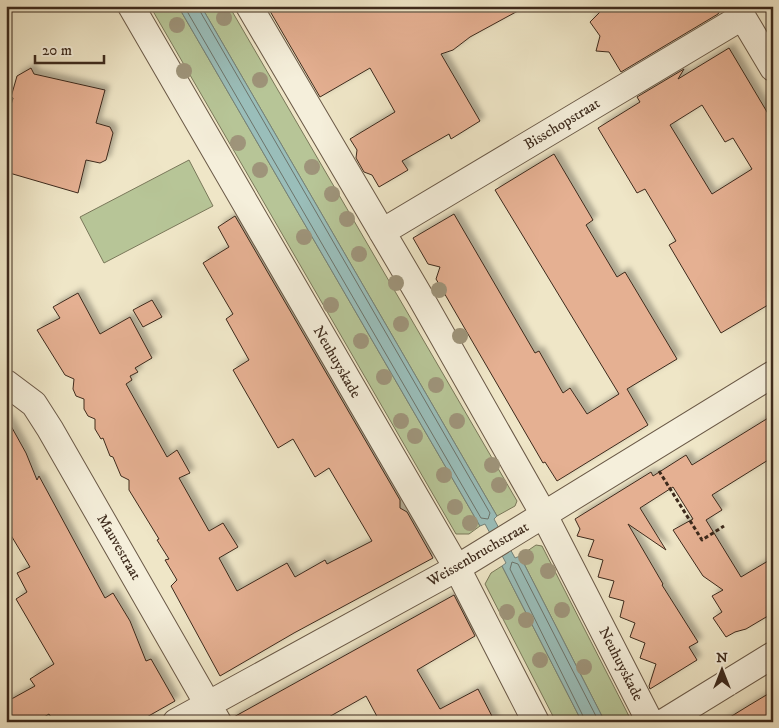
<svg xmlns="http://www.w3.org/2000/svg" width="779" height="728" font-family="'IM FELL DW Pica',serif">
<defs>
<filter id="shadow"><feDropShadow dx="4.5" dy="-4.5" stdDeviation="2.5" flood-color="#0004"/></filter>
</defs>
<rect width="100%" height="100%" fill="#efe6c7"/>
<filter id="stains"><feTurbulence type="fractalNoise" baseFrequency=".004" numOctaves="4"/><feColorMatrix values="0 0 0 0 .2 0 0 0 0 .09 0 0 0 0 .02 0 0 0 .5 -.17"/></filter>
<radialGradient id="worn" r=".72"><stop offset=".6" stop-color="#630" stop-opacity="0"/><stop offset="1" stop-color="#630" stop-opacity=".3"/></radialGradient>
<!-- green -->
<path fill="#b7c597" stroke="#7a785a" d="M 150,6 L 178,6 L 480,526 L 469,534 L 456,534 Z
M 201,6 L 229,6 L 517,501 L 515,506 L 497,516 Z
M 189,160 L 213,206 L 104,263 L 80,217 Z
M 536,545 L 542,546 L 632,722 L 605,722 L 520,556 Z
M 502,566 L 582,722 L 556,722 L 485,584 L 491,573 Z"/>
<!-- water -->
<path fill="#9abeba" stroke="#75837b" d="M 178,6 L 201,6 L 497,516 L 494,519 L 515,558 L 520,556 L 605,722 L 582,722 L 502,566 L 506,563 L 485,524 L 480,526 Z"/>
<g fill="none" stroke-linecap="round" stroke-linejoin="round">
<!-- shore -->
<path stroke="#6c746b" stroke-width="1" d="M 184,6 L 481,518 L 488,519 L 490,513 L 197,6
M 586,722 L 510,569 L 512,562 L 518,564 L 599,722"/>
</g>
<!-- building -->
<path fill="#e5b092" stroke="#3d2a1c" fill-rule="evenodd" filter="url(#shadow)" d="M 267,6 L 527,6 L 470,37 L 453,50 L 441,54 L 480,121 L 451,139 L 449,134 L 402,161 L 408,170 L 379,187 L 372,175 L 364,172 L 356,158 L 357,150 L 350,139 L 395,112 L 370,68 L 320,97 Z
M 606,6 L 721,6 L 722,8 L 718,14 L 621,72 L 609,52 L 596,51 L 600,36 L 590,22 Z
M 729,48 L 773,122 L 773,302 L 721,333 L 669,245 L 676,241 L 645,189 L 637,193 L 598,128 L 640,102 L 637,97 L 684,69 L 678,79 ZM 702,105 L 725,142 L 733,138 L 752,169 L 712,194 L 670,125 Z
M 31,68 L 34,74 L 105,90 L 96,123 L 110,127 L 113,133 L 106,160 L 100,163 L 86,160 L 78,193 L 6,172 L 6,123 L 13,98 L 11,97 L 17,76 Z
M 554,154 L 593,220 L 586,225 L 617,277 L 625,272 L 677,359 L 627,389 L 648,425 L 557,481 L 545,462 L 543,463 L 436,279 L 440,267 L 428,264 L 413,238 L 454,214 L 535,353 L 539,351 L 563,393 L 570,388 L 587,414 L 619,394 L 495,190 Z
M 235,216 L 400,500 L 400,508 L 407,512 L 433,558 L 294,633 L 220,676 L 171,586 L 177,580 L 165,560 L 169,559 L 157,540 L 159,539 L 129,490 L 129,480 L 121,476 L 113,457 L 110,456 L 103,438 L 101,439 L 95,429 L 95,419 L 88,416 L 84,409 L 84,399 L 76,396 L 73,389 L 74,379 L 65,375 L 37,330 L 60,318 L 53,307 L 78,293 L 100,334 L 130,317 L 152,358 L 135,368 L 138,372 L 130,376 L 132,380 L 126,384 L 167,457 L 177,450 L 190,473 L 179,478 L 209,531 L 223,523 L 238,547 L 219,558 L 237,591 L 287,563 L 295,577 L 325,560 L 327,564 L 372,541 L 329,468 L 315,477 L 293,439 L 278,448 L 233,370 L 249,360 L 226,319 L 233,314 L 203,263 L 229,247 L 218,227 Z
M 152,300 L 162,317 L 143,327 L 133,310 Z
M 773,415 L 773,457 L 712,495 L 722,510 L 706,520 L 741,577 L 773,558 L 773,613 L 746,629 L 735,632 L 726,637 L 713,618 L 722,612 L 712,596 L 723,590 L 703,576 L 673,530 L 693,519 L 673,487 L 640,508 L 666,550 L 628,524 L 663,584 L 662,585 L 698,642 L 689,647 L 697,660 L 650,689 L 649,686 L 656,664 L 640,658 L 645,643 L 630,637 L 635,623 L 620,617 L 624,601 L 609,597 L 614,581 L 598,577 L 603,560 L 588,556 L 594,540 L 577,536 L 580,529 L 575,519 L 651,472 L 653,476 L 686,455 L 692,465 Z
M 6,417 L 26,453 L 37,480 L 39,476 L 105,598 L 113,593 L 130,621 L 146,661 L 151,659 L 175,701 L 138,722 L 54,722 L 49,714 L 36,722 L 6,722 L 6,702 L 35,686 L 30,679 L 54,664 L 16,599 L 27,592 L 17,573 L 30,567 L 6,527 Z
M 454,595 L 475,636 L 417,670 L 440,709 L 478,689 L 495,722 L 380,722 L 366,696 L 320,722 L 233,722 L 232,718 Z
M 773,691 L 773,722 L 722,722 L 748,706 Z"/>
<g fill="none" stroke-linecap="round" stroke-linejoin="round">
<defs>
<path id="street" d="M 131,6 L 457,568 L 536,722
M 249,6 L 421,298 L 544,515 L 650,722
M 736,6 L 773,68
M 382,232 L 742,17
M 6,383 L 34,404 L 50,429 L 218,722
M 176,722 L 457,568 L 773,374
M 664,722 L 773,655"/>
</defs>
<!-- street casing -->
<use href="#street" stroke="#6a5947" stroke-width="28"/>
<!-- path -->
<path stroke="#3d2a1c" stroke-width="3" stroke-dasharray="4 2.5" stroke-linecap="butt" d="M 659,471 L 702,540 L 724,526"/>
<!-- street -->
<use href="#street" stroke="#f5efdb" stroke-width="26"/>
</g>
<!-- trees -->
<g fill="#9e947a">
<circle cx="224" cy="18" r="8"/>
<circle cx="177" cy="25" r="8"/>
<circle cx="184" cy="71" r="8"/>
<circle cx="260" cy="80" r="8"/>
<circle cx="238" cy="143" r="8"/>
<circle cx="312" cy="167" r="8"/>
<circle cx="260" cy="170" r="8"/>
<circle cx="332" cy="194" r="8"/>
<circle cx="347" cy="219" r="8"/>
<circle cx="304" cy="237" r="8"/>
<circle cx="359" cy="254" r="8"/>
<circle cx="396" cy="283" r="8"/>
<circle cx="439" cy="290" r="8"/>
<circle cx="331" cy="305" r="8"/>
<circle cx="401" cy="324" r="8"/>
<circle cx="460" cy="336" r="8"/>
<circle cx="361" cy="341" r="8"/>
<circle cx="384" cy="377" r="8"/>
<circle cx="436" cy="385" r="8"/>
<circle cx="401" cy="421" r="8"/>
<circle cx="457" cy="421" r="8"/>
<circle cx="415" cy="436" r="8"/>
<circle cx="492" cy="465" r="8"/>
<circle cx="444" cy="475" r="8"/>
<circle cx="499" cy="485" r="8"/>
<circle cx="455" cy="507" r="8"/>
<circle cx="470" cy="523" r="8"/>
<circle cx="526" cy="557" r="8"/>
<circle cx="548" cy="571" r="8"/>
<circle cx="562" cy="610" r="8"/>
<circle cx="507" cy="612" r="8"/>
<circle cx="526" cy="620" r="8"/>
<circle cx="540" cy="660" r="8"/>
<circle cx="584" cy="667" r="8"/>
</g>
<g text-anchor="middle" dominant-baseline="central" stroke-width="5" stroke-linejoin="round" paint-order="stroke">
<!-- street labels -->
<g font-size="15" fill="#3d2a1c" stroke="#f5efdb">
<text transform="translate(562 124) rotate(-31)">Bisschopstraat</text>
<text transform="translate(337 362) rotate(60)">Neuhuyskade</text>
<text transform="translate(119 547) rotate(60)">Mauvestraat</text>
<text transform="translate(478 554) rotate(-30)">Weissenbruchstraat</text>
<text transform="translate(621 664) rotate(63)">Neuhuyskade</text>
</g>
</g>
<!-- margin -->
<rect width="779" height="728" fill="none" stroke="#efe6c7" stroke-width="25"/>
<rect x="8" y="8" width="764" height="713" fill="none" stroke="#3d2a1c" stroke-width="2.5"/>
<rect x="12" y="12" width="754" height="703" fill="none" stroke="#3d2a1c"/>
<!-- north arrow -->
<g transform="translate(722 670)" stroke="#f5efdb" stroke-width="4" paint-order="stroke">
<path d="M0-4L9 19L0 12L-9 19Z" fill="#3d2a1c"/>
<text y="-8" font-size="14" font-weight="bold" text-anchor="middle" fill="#3d2a1c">N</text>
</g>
<!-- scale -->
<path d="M35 55v8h69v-8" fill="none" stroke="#3d2a1c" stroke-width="2.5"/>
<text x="42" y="55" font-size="15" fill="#3d2a1c" stroke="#f5efdb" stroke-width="4" paint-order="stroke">20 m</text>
<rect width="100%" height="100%" filter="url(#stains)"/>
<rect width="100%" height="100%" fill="url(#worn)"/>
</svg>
